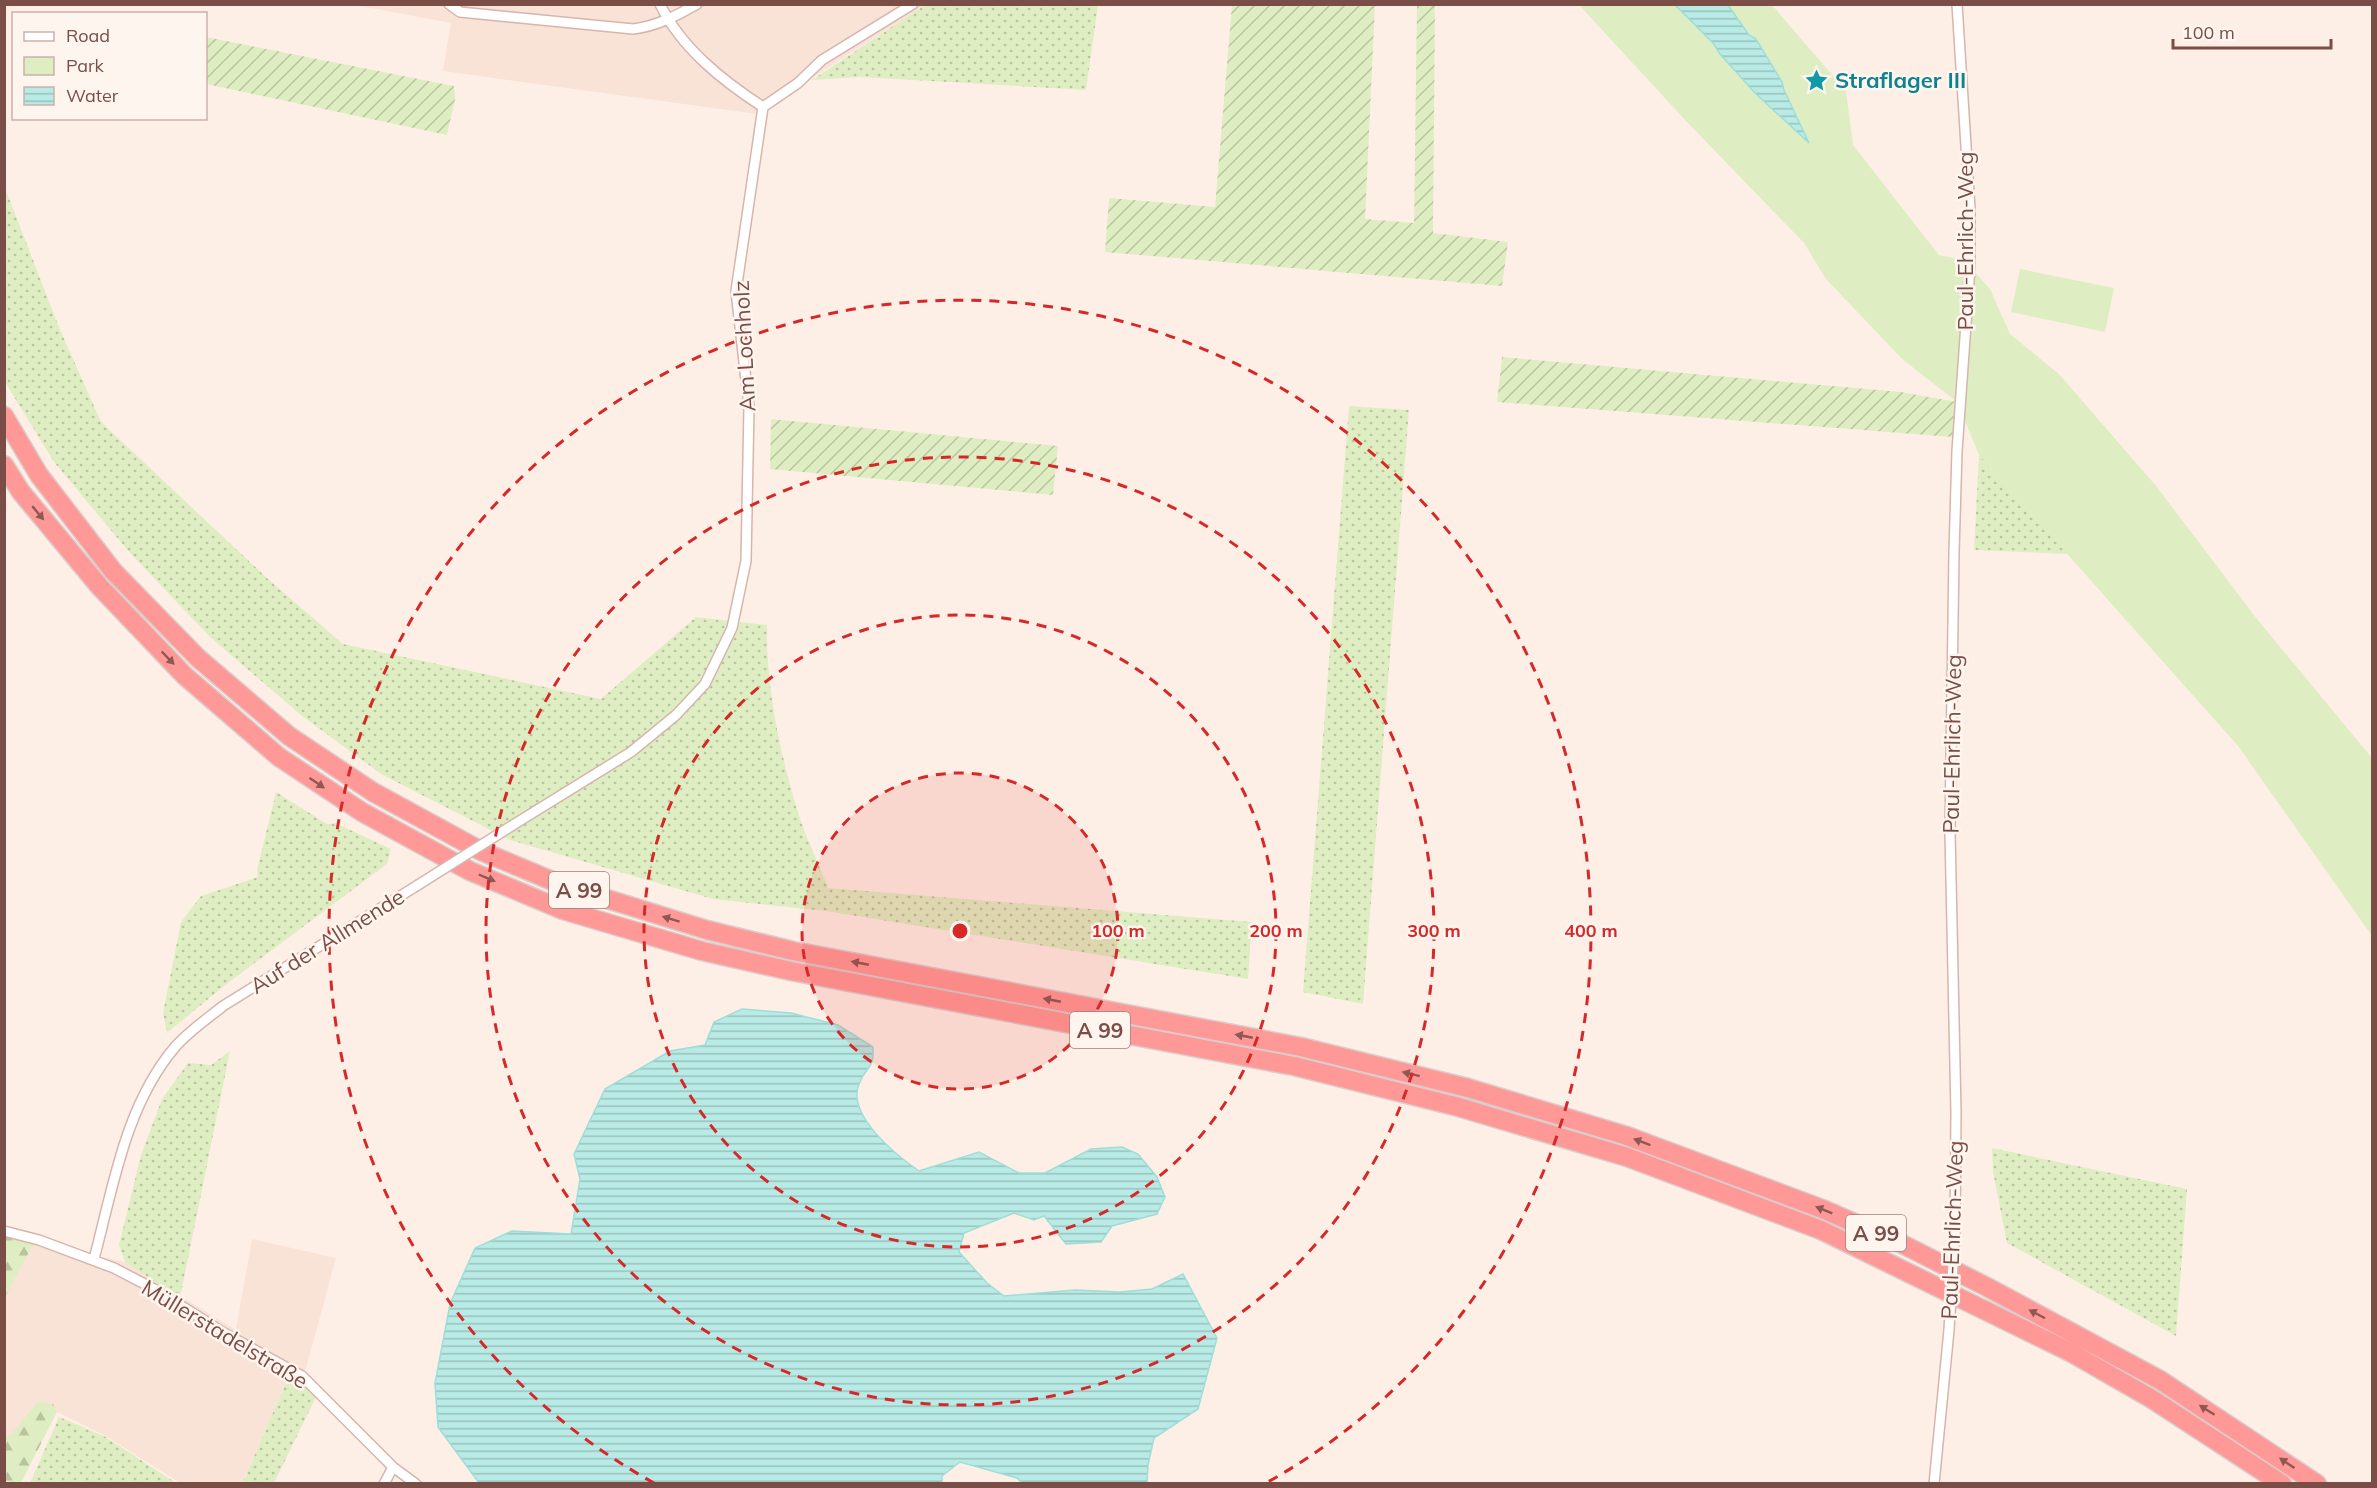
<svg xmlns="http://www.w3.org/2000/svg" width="2377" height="1488" font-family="Mulish,sans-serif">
<defs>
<pattern id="grass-dots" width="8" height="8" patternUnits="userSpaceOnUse" patternTransform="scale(1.5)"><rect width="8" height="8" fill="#dfeec2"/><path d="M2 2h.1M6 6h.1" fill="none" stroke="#bac39f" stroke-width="1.8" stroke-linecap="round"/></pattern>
<pattern id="forest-firs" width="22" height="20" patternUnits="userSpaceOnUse" patternTransform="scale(1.5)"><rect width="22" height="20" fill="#dfeec2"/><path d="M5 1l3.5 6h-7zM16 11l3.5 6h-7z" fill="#bac39f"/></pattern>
<pattern id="garden-furrows" width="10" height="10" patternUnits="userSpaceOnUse" patternTransform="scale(1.5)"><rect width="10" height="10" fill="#dfeec2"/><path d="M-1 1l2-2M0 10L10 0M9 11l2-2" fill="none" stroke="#bac39f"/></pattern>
<pattern id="water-rules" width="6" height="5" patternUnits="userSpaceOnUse" patternTransform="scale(1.5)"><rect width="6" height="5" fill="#b8ebe6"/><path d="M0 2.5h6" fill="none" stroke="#9bc1bc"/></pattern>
</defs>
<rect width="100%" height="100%" fill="#feefe6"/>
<!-- residential -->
<path fill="#f9e2d6" d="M 355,5 L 925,5 L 757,114 L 443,71 L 451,23 Z
M 4,1236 L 125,1262 L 236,1330 L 252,1239 L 336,1258 L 305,1372 L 291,1371 L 242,1483 L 180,1483 L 106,1436 L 57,1412 L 21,1472 L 5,1460 Z"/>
<!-- grass -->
<path fill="url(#grass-dots)" d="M 925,5 L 1098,5 L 1086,90 L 860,77 L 812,80 Z
M 4,185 L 58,325 L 101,422 L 268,579 L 343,644 L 601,699 L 696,617 L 767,625 C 766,686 779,748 796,806 C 804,834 818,861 828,888 L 1252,922 L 1248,979 L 826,911 L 713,899 L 510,840 L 381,774 L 301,715 L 210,637 L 130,553 L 54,462 L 5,382 Z
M 1349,406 L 1409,410 L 1363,1004 L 1303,992 Z
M 1979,455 L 2068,554 L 1974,550 Z
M 276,792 L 327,824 L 335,823 L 391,849 L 387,864 L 224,986 L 167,1033 L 163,1013 L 181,922 L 201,896 L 258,877 L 257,870 Z
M 230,1051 L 180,1298 L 125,1262 L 119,1245 L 141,1155 L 162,1099 L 188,1063 L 211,1065 Z
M 1992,1148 L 2187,1189 L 2176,1336 L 2007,1243 L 1993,1172 Z
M 291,1371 L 317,1395 L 274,1483 L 242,1484 Z
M 59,1417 L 104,1436 L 176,1483 L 30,1483 Z"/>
<!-- forest -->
<path fill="url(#forest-firs)" d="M 5,1236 L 34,1243 L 5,1297 Z
M 37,1402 L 53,1404 L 57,1412 L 21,1483 L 5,1483 L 5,1438 L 13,1433 Z"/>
<!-- park -->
<path fill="#dfeec2" d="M 1579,5 L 1772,5 L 1846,91 L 1853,145 L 1939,255 L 1964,260 L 1990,289 L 2010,334 L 2059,374 L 2157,487 L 2257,619 L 2372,758 L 2372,936 L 2238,746 L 1979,455 L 1957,402 L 1902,359 L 1826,279 L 1804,243 L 1685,120 Z
M 2020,269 L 2114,288 L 2105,332 L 2011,312 Z"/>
<!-- garden -->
<path fill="url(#garden-furrows)" d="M 1232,5 L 1375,5 L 1365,219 L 1414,223 L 1417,5 L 1435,5 L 1433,233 L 1508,242 L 1502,286 L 1105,252 L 1109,198 L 1215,207 Z
M 206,37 L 454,86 L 455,99 L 447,135 L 206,84 Z
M 1502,357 L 1901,392 L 1957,402 L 1953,437 L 1497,402 Z
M 771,419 L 1058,446 L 1053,495 L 770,469 Z"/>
<!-- water -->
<path fill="url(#water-rules)" stroke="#9dded8" stroke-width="1.5" d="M 1675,5 L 1728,5 L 1749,35 L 1756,39 L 1782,82 L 1784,90 L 1809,143 L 1755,93 L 1720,54 L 1713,43 Z
M 742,1009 L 791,1013 L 838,1025 L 873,1047 C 874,1071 866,1065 859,1084 C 846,1115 896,1155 919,1171 L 979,1152 L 1019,1173 L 1045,1173 L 1091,1149 L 1122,1147 L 1138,1154 L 1157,1177 L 1165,1197 L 1157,1214 L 1112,1226 L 1101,1242 L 1066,1244 L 1044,1216 L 1034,1220 L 1014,1213 L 964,1233 L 959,1252 L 987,1283 L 1004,1296 L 1075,1290 L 1120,1292 L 1152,1289 L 1183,1274 L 1217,1338 L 1198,1409 L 1154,1438 L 1148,1465 L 1147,1483 L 1022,1483 L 1017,1478 L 960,1462 L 942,1476 L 942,1484 L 479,1483 L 438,1427 L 435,1383 L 450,1304 L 475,1248 L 512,1231 L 571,1234 L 580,1179 L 574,1154 L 605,1089 L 670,1051 L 705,1045 L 714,1022 Z"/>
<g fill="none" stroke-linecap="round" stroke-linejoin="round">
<defs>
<path id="street" d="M 449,4 L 460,12 L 633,29 C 657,26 676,16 697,4
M 660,4 C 681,48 723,81 763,107
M 763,107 L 798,83 L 822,60 L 913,4
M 513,825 L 631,752 L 676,715 L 705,684 L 732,628 L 746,561 L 749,407 L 736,291 L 763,107
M 4,1231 L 39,1240 L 114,1268 L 158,1291 L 224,1333 L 302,1376 L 393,1467 L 416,1484
M 1955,1232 L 1956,1113 L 1950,832 L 1954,552 L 1957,451 L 1970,267 L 1970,209 L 1957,4
M 94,1259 C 113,1188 125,1106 175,1047 C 189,1031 207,1019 223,1006 L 418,885
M 384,1484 L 393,1467
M 1934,1484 L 1949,1330"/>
<path id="highway" d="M 4,416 L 39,475 L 113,571 L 198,658 L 289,736 L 373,792 L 481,851 L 562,885 L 707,930 L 793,951 L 1301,1047 L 1468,1088 L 1627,1136 L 1825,1210 L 1902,1244 L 1987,1287 L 2160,1380 L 2317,1484
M 4,465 L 21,492 L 100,587 L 185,676 L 279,757 L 362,812 L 470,871 L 563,910 L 702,951 L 791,971 L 1294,1066 L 1455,1106 L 1627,1157 L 1821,1230 L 2070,1352 L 2152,1399 L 2282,1484"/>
</defs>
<!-- street casing -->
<use href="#street" stroke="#d5b5ad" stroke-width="12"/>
<!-- highway casing -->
<use href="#highway" stroke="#dacdcb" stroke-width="21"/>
<!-- street -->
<use href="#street" stroke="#fff" stroke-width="9"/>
<!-- highway -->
<use href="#highway" stroke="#ff9997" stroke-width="18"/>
<defs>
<path id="street-bridge" d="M 418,885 L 513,825
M 1949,1330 L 1955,1232"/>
</defs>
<!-- street-bridge casing -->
<use href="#street-bridge" stroke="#d5b5ad" stroke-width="12" stroke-linecap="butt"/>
<!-- street-bridge -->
<use href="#street-bridge" stroke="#fff" stroke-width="9"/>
</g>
<!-- one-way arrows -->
<defs><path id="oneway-solid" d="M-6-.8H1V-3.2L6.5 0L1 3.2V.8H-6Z" transform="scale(1.5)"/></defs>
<g fill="#8f5853">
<use href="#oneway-solid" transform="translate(38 513) rotate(50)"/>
<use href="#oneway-solid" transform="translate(168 658) rotate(46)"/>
<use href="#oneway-solid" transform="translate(317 783) rotate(34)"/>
<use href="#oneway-solid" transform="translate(487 878) rotate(23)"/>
<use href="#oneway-solid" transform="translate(671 919) rotate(-163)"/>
<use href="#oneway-solid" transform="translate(860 963) rotate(-169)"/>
<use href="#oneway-solid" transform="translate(1052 1000) rotate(-169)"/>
<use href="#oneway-solid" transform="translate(1244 1036) rotate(-169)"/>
<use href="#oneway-solid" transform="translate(1411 1074) rotate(-166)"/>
<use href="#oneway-solid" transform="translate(1642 1142) rotate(-159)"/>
<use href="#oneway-solid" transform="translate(1824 1210) rotate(-158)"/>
<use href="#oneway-solid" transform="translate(2037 1314) rotate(-152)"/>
<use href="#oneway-solid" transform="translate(2207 1410) rotate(-148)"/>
<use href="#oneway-solid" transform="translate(2287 1463) rotate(-146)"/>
</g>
<!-- distance rings -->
<circle cx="960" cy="931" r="158" fill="#d62828" fill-opacity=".12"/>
<g fill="none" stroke="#d62828" stroke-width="3" stroke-dasharray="10 8">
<circle cx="960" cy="931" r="158"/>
<circle cx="960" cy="931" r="316"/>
<circle cx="960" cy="931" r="474"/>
<path d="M654 1483A631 631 0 1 1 1266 1483"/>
</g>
<!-- icons -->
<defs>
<symbol id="sight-bare" viewBox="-9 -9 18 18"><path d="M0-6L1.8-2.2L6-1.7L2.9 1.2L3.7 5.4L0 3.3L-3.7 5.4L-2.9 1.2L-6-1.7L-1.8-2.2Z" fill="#0f9aa8" stroke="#fff5ef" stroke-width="2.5" paint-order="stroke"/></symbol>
</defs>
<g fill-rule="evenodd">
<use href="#sight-bare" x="1800" y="64" width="33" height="33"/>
</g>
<g text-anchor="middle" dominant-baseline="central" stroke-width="5" stroke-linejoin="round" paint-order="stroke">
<!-- shield labels -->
<g fill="#fff5ef" stroke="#a37f79" stroke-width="1.5">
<rect x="549" y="872" width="60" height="36" rx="4.5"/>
<rect x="1070" y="1012" width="60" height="36" rx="4.5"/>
<rect x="1846" y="1215" width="60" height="36" rx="4.5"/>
</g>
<g font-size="21" font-weight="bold" fill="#7b4d47">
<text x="579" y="890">A 99</text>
<text x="1100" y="1030">A 99</text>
<text x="1876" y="1233">A 99</text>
</g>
<!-- culture labels -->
<g font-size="22" font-weight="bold" fill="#0d838f" stroke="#fff5ef" text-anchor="start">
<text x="1835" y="80">Straflager III</text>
</g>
<!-- street labels -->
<g font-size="22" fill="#7b4d47" stroke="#fff5ef">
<text transform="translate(1965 241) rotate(-90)">Paul-Ehrlich-Weg</text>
<text transform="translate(744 346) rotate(-93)">Am Lochholz</text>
<text transform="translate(1952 744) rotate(-89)">Paul-Ehrlich-Weg</text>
<text transform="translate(327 941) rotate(-32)">Auf der Allmende</text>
<text transform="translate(1952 1230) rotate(-88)">Paul-Ehrlich-Weg</text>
<text transform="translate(225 1334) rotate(31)">Müllerstadelstraße</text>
</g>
</g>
<circle cx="960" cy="931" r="9" fill="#d62828" stroke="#fff5ef" stroke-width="3"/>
<g font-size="18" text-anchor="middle" font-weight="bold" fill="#d62828" stroke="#fff5ef" stroke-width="5" stroke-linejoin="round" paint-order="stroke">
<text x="1118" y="937">100 m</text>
<text x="1276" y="937">200 m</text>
<text x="1434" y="937">300 m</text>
<text x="1591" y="937">400 m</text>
</g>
<!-- border -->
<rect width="2377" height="1488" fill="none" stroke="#7b4d47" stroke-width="12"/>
<!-- legend -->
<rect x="12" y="12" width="195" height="108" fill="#fff5ef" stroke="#cab2ac" stroke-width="1.5"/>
<rect x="24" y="32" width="30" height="9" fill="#ffffff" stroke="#cab2ac" stroke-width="1.5"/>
<text x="66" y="42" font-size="18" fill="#7b4d47">Road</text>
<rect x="24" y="57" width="30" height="18" fill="#dfeec2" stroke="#cab2ac" stroke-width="1.5"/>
<text x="66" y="72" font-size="18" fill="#7b4d47">Park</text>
<rect x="24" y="87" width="30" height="18" fill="url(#water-rules)" stroke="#cab2ac" stroke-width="1.5"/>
<text x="66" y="102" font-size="18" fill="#7b4d47">Water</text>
<!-- scale -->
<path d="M2173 39v9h158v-9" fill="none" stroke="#7b4d47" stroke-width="3"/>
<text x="2182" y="39" font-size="18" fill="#7b4d47" stroke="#fff5ef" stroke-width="4.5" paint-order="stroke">100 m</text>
</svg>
